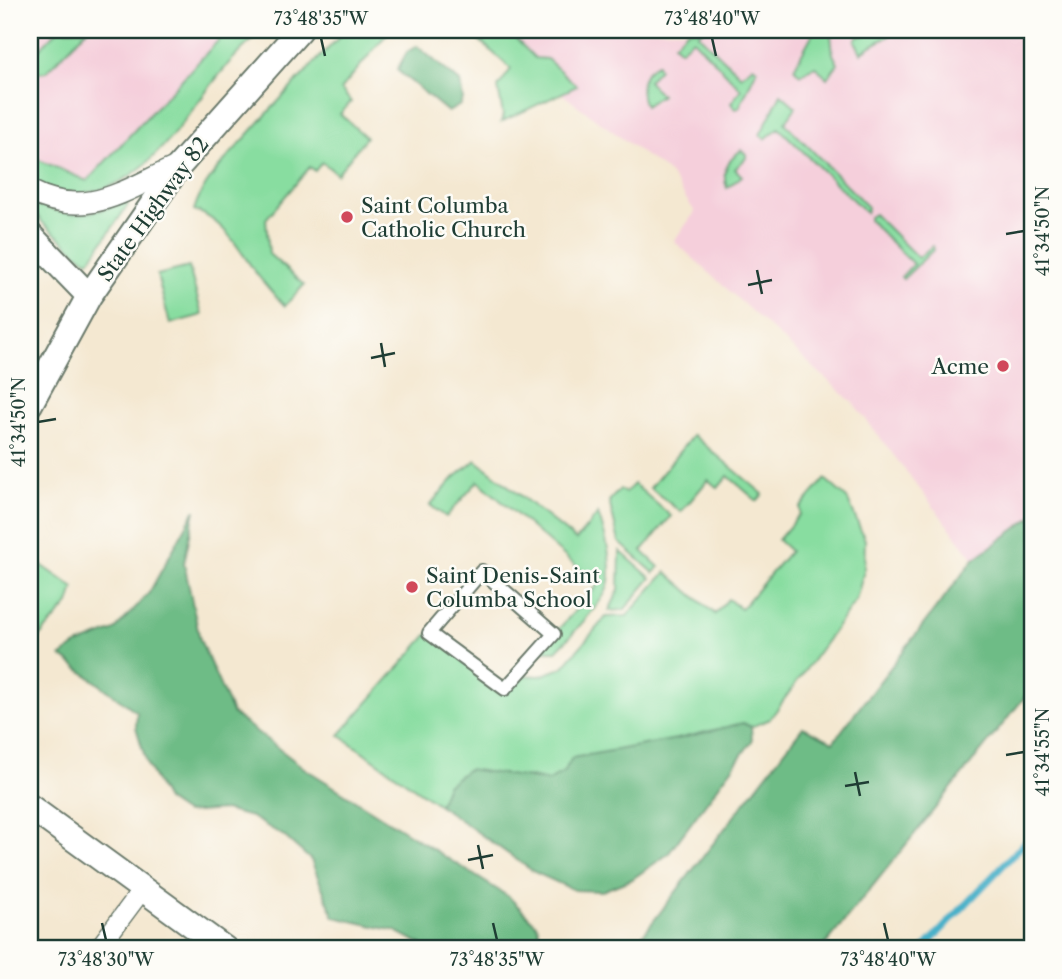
<svg xmlns="http://www.w3.org/2000/svg" width="1062" height="979" font-family="'Libre Caslon Text',serif">
<rect width="100%" height="100%" fill="#fdfcf7"/>
<filter id="ink" filterUnits="userSpaceOnUse"><feTurbulence type="fractalNoise" baseFrequency=".0143" numOctaves="2"/><feDisplacementMap in="SourceGraphic" scale="14" xChannelSelector="R" yChannelSelector="G"/><feConvolveMatrix kernelMatrix="1 2 1 2 8 2 1 2 1" color-interpolation-filters="sRGB"/></filter>
<filter id="wash" filterUnits="userSpaceOnUse"><feTurbulence type="fractalNoise" baseFrequency=".00686" numOctaves="4" result="noise"/><feDisplacementMap in="SourceGraphic" scale="28" xChannelSelector="R" yChannelSelector="G"/><feGaussianBlur stdDeviation="1.57" result="paint"/><feColorMatrix in="noise" values="0 0 0 0 0 0 0 0 0 0 0 0 0 0 0 0 0 1.4 0 .05"/><feComposite in="paint" operator="in"/></filter>
<g filter="url(#wash)">
<rect width="100%" height="100%" fill="#f4e8d1"/>
<!-- built -->
<path fill="#f5cfdb" d="M 30,30 L 255,30 L 91,190 L 30,173 Z
M 484,30 L 1032,30 L 1032,516 L 974,559 L 854,404 L 674,241 L 695,212 L 669,173 L 524,66 Z"/>
<!-- green -->
<path fill="#88dda0" stroke="#548d6a" stroke-width="2" d="M 58,30 L 87,30 L 46,72 L 37,73 L 33,69 L 34,54 Z
M 228,30 L 263,30 C 250,42 236,54 225,68 C 183,116 144,198 69,193 C 55,192 41,188 30,179 L 30,156 L 87,181 Z
M 346,30 L 390,30 L 341,89 L 351,102 L 340,114 L 366,137 L 337,174 L 322,162 L 315,171 L 310,167 L 266,219 L 269,254 L 304,285 L 285,306 C 276,297 267,287 259,277 C 239,251 227,222 194,210 C 202,182 227,158 247,136 C 279,100 312,65 346,30 Z
M 468,30 L 507,30 L 535,58 L 547,59 L 577,86 L 501,122 L 503,115 L 498,87 L 511,69 Z
M 688,30 L 703,30 L 698,34 L 741,76 L 753,66 L 757,69 L 739,108 L 735,109 L 731,103 L 741,89 L 693,39 L 680,50 L 674,44 Z
M 882,30 L 897,30 C 885,40 873,43 861,53 L 855,41 L 857,37 Z
M 817,32 L 831,35 L 833,54 L 838,64 L 827,78 L 815,66 L 800,75 L 794,68 L 813,33 Z
M 657,64 L 659,69 L 648,81 L 661,95 L 645,106 C 638,90 640,72 657,64 Z
M 781,94 L 796,107 L 785,123 L 868,207 L 866,213 L 779,128 L 765,139 L 760,135 Z
M 741,150 L 746,154 L 746,158 L 735,169 L 742,176 L 727,188 C 721,170 727,162 741,150 Z
M 30,200 C 65,220 88,216 125,202 L 128,205 L 90,260 L 84,259 L 43,223 L 30,207 Z
M 874,214 L 918,258 L 932,246 L 934,249 L 903,279 L 901,277 L 913,264 L 869,220 L 869,217 Z
M 189,267 L 202,315 L 170,324 L 157,275 Z
M 693,435 L 763,494 L 757,501 L 728,476 L 718,488 L 708,480 L 681,512 L 650,488 Z
M 476,460 L 576,540 L 598,514 C 606,536 615,566 607,589 C 602,603 568,639 556,651 L 539,651 L 598,585 L 478,481 L 446,517 L 430,505 L 454,478 Z
M 825,479 L 847,498 L 865,540 L 864,571 L 856,600 L 770,719 L 751,727 L 743,723 L 682,738 L 564,772 L 549,781 L 531,777 L 447,785 L 439,805 L 339,735 L 429,633 L 505,689 L 517,675 L 540,676 L 562,668 L 606,617 L 627,616 L 666,572 L 715,614 L 728,599 L 741,609 L 790,551 L 778,540 L 800,514 L 800,508 Z
M 634,484 L 671,516 L 642,551 L 659,567 L 654,573 L 619,542 L 609,501 L 620,489 L 625,493 Z
M 620,551 L 651,578 L 624,610 L 609,611 L 619,590 Z
M 30,557 L 74,588 L 69,604 L 30,647 Z"/>
<!-- forest -->
<path fill="#6ebc86" stroke="#467c5d" stroke-width="2" d="M 417,46 L 460,82 L 463,99 L 460,105 L 448,112 L 397,70 L 407,52 Z
M 195,510 L 184,563 L 200,640 L 232,713 L 304,768 L 509,897 L 537,925 L 544,949 L 430,949 L 396,931 L 334,917 L 311,860 L 284,836 L 251,817 L 224,810 L 185,813 L 166,800 L 147,764 L 136,727 L 137,712 L 61,656 L 77,645 L 115,630 L 149,593 Z
M 1032,517 L 1032,688 L 822,949 L 632,949 L 803,727 L 833,742 L 974,559 Z
M 743,723 L 751,727 L 752,741 L 668,854 L 632,879 L 602,891 L 574,890 L 534,872 L 439,805 L 447,785 L 468,769 L 549,781 L 564,772 L 572,758 L 682,738 Z"/>
<g fill="none" stroke-linecap="round" stroke-linejoin="round">
<!-- stream -->
<path stroke="#4ab1c9" stroke-width="7" d="M 923,949 L 1032,835"/>
</g>
</g>
<g filter="url(#ink)">
<g fill="none" stroke-linecap="round" stroke-linejoin="round">
<defs>
<path id="pedestrian" d="M 482,571 L 554,634 L 505,689 L 429,633 Z"/>
<path id="minor" d="M 98,949 L 142,890"/>
<path id="tertiary" d="M 30,191 C 88,221 125,189 179,166"/>
<path id="secondary" d="M 30,235 L 89,296
M 30,404 L 89,296 L 179,166 L 300,30
M 30,807 L 225,949"/>
</defs>
<!-- pedestrian casing -->
<use href="#pedestrian" stroke="#6a796b" stroke-width="16"/>
<!-- minor casing -->
<use href="#minor" stroke="#6a796b" stroke-width="21"/>
<!-- tertiary casing -->
<use href="#tertiary" stroke="#6a796b" stroke-width="24"/>
<!-- secondary casing -->
<use href="#secondary" stroke="#6a796b" stroke-width="28"/>
<!-- pedestrian -->
<use href="#pedestrian" stroke="#fff" stroke-width="12"/>
<!-- minor -->
<use href="#minor" stroke="#fff" stroke-width="18"/>
<!-- tertiary -->
<use href="#tertiary" stroke="#fff" stroke-width="21"/>
<!-- secondary -->
<use href="#secondary" stroke="#fff" stroke-width="24"/>
</g>
</g>
<!-- ticks -->
<path fill="none" stroke="#1f3d34" stroke-width="2.5" d="M 321,38 L 325,56M 712,38 L 716,56M 1006,234 L 1024,231M 757,270 L 762,294M 748,285 L 772,280M 381,343 L 385,367M 371,358 L 395,353M 38,422 L 56,419M 1006,755 L 1024,752M 855,772 L 860,796M 845,786 L 869,782M 478,845 L 483,869M 468,860 L 493,855M 102,923 L 106,940M 493,923 L 497,940M 884,923 L 888,940"/>
<!-- markers -->
<g fill="#d1495b" stroke="#fdfcf7" stroke-width="2.5">
<circle cx="347" cy="217" r="7"/>
<circle cx="1003" cy="366" r="7"/>
<circle cx="412" cy="587" r="7"/>
</g>
<g text-anchor="middle" dominant-baseline="central" stroke-width="5" stroke-linejoin="round" paint-order="stroke">
<!-- poi labels -->
<g font-size="21" fill="#1f3d34" stroke="#fdfcf7" text-anchor="start">
<text x="361" y="205">Saint Columba<tspan x="361" dy="24">Catholic Church</tspan></text>
<text x="989" y="366" text-anchor="end">Acme</text>
<text x="426" y="575">Saint Denis-Saint<tspan x="426" dy="24">Columba School</tspan></text>
</g>
<!-- street labels -->
<g font-size="21" fill="#1f3d34" stroke="#fdfcf7">
<text transform="translate(153 209) rotate(-54)">State Highway 82</text>
</g>
</g>
<!-- margin -->
<rect width="1062" height="979" fill="none" stroke="#fdfcf7" stroke-width="77"/>
<rect x="38" y="38" width="986" height="902" fill="none" stroke="#1f3d34" stroke-width="2.5"/>
<g font-size="18" text-anchor="middle" fill="#1f3d34">
<text x="321" y="25">73°48'35"W</text>
<text x="712" y="25">73°48'40"W</text>
<text transform="translate(1043 231) rotate(-90)" y="6">41°34'50"N</text>
<text transform="translate(19 422) rotate(-90)" y="6">41°34'50"N</text>
<text transform="translate(1043 752) rotate(-90)" y="6">41°34'55"N</text>
<text x="106" y="966">73°48'30"W</text>
<text x="497" y="966">73°48'35"W</text>
<text x="888" y="966">73°48'40"W</text>
</g>
</svg>
